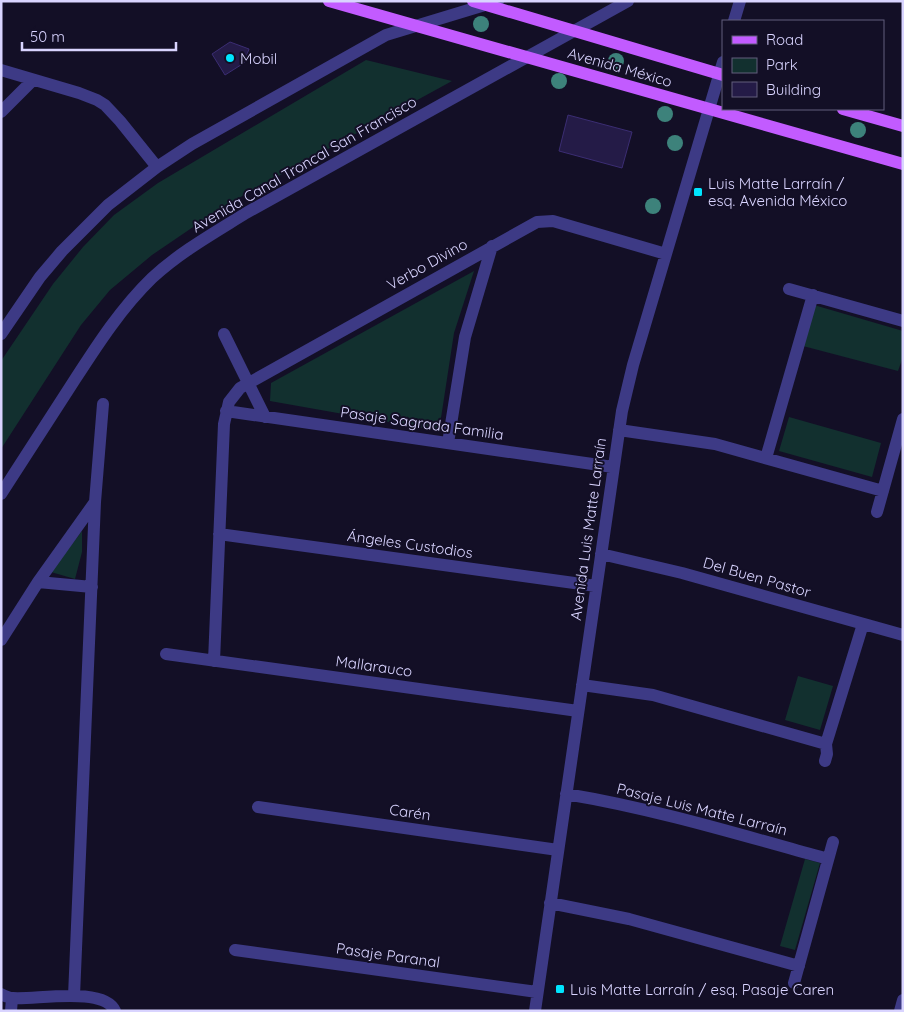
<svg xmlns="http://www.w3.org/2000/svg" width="904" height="1012" font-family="Quicksand,sans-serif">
<rect width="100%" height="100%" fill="#130f26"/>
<!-- green -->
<path fill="#12302f" d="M 366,60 L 452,81 L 224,206 L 152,255 L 110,290 L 81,325 L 1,449 L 1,361 L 53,284 L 83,247 L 114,215 L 158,183 Z
M 474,271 L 454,333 L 439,431 L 270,401 L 271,383 Z
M 814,305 L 903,331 L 903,357 L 898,371 L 803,346 Z
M 789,417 L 881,443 L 872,477 L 779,451 Z
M 82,531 L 82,552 L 75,579 L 51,572 Z
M 798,676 L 833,686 L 820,730 L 785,720 Z
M 805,859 L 820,863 L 795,950 L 780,946 Z"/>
<!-- building -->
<path fill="#241b47" stroke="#3b2d73" d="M 230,42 L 249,49 L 244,63 L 225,75 L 212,54 Z
M 568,115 L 632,132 L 622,168 L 559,151 Z"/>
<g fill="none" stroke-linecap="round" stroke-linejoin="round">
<!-- minor -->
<path stroke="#3d3a85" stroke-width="12" d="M 734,21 L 740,1
M 1,70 L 79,93 L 97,100 L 105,105 L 120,121 L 157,167
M 1,112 L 33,80
M 789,289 L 903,321
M 1,334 L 40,277 L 62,251 L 108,205 L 157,167 L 192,144 L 386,35 L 498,1
M 224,334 L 265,417
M 226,411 L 613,467
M 619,430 L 715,444 L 883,491
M 448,443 L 465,337 L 492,246
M 766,458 L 813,295
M 1,494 C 25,457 48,421 72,384 C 96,347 120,309 152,278 C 180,252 214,233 246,213 L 628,1
M 877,512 L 903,419
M 219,534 L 596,586
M 601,554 L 682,573 L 903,635
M 38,582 L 92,587
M 1,640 L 38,582 L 95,502
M 166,654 L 578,711
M 214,661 L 224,424 L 229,402 L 240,388 L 537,222 L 553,221 L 666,254
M 582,685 L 653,695 L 826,744
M 825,761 L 827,754 L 826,744 L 863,624
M 566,794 C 656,809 741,835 828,859
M 258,807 L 558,850
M 550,903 L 629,919 L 799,966
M 235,950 L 537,992
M 794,983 L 833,842
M 1,994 C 5,996 9,998 13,998 C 35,1000 104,986 115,1011
M 74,996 L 95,502 L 103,404
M 11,1011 L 12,998
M 535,1011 L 622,411 L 633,365 L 723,62
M 900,1011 L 903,1000"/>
<!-- major -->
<path stroke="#c25bff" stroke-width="12" d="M 329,1 L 903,164
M 473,1 L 723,75
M 843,109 L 903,126"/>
</g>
<!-- trees -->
<g fill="#3d827b">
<circle cx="481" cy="24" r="8"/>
<circle cx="616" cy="61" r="8"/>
<circle cx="559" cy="81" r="8"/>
<circle cx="665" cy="114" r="8"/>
<circle cx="858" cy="130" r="8"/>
<circle cx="675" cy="143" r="8"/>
<circle cx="653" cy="206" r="8"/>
</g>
<!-- markers -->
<g fill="#00e5ff" stroke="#130f26" stroke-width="2">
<circle cx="230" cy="58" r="5"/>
<rect x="693" y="187" width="10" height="10" rx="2.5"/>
<rect x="555" y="984" width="10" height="10" rx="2.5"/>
</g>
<g text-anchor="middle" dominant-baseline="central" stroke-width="4" stroke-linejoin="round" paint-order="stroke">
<!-- poi labels -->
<g font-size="15" fill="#d9d4ff" stroke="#130f26" text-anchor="start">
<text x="240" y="58">Mobil</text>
<text x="708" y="183">Luis Matte Larraín /<tspan x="708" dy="17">esq. Avenida México</tspan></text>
<text x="570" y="989">Luis Matte Larraín / esq. Pasaje Caren</text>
</g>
<!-- street labels -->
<g font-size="15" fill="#d9d4ff" stroke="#130f26">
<text transform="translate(620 67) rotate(16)">Avenida México</text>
<text transform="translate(304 164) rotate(-30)">Avenida Canal Troncal San Francisco</text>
<text transform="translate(427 264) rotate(-29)">Verbo Divino</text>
<text transform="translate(422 423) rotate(8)">Pasaje Sagrada Familia</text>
<text transform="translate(588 529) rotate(-82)">Avenida Luis Matte Larraín</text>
<text transform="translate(410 544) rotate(8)">Ángeles Custodios</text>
<text transform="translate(757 577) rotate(16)">Del Buen Pastor</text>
<text transform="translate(374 666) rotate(8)">Mallarauco</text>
<text transform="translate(702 809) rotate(14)">Pasaje Luis Matte Larraín</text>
<text transform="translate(410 812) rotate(8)">Carén</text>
<text transform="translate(388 955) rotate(8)">Pasaje Paranal</text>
</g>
</g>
<!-- border -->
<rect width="904" height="1012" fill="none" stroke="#d9d4ff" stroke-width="5"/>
<!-- legend -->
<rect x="722" y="20" width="162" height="90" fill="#130f26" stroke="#625e7d"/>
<rect x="732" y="36" width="25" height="8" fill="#c25bff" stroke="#625e7d"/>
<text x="766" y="45" font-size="15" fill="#d9d4ff">Road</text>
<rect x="732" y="58" width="25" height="15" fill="#12302f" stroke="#625e7d"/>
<text x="766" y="70" font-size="15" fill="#d9d4ff">Park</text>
<rect x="732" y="82" width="25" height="15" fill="#241b47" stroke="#625e7d"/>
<text x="766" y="95" font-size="15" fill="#d9d4ff">Building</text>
<!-- scale -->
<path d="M22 42v8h154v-8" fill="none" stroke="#d9d4ff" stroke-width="2.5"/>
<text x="30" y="42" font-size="15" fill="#d9d4ff" stroke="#130f26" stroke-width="4" paint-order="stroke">50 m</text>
</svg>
